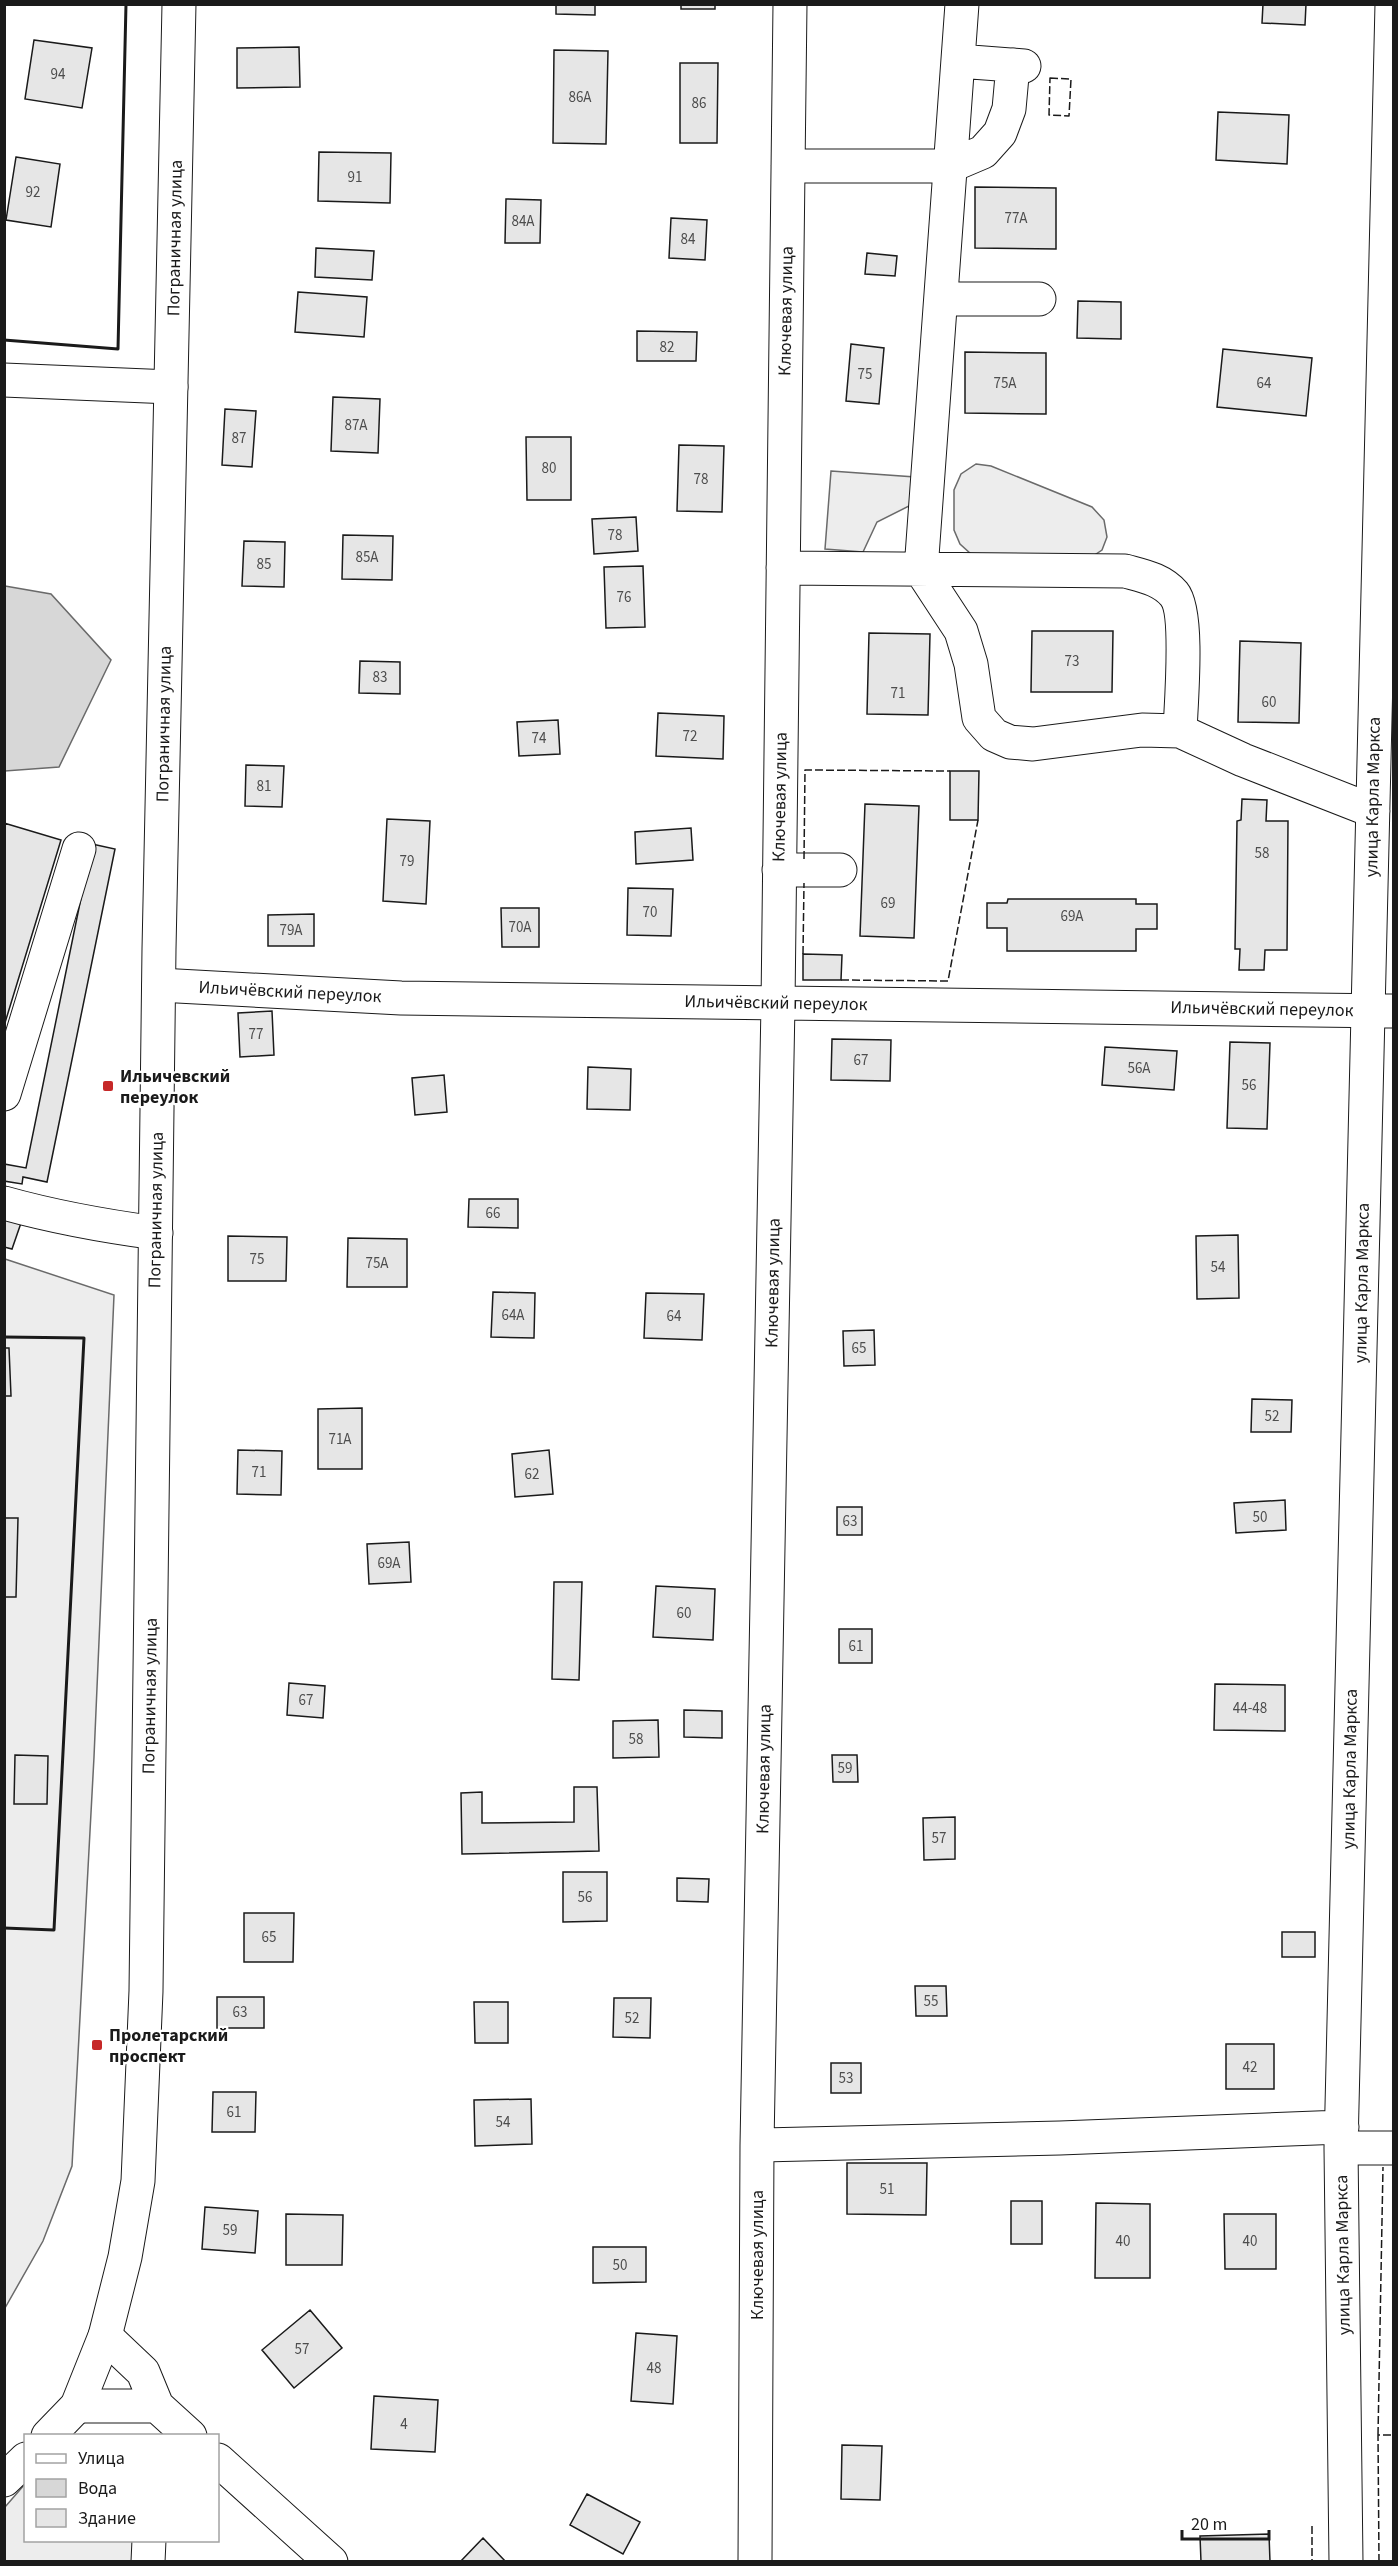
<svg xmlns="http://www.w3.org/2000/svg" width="1398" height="2566" font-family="'Source Sans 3',sans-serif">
<rect width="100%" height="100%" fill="#fff"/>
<!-- built -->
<path fill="#ededed" stroke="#6a6a6a" stroke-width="1.5" d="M 976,464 L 991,466 L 1092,507 L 1104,520 L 1107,537 L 1102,550 L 1090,558 L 971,554 L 960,544 L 954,530 L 954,490 L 961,474 Z
M 831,471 L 915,477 L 913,504 L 877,522 L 863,552 L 825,549 Z
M 5,1259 L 114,1295 L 94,1757 L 72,2166 L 43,2241 L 5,2308 Z
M 25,2484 L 26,2540 L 137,2541 L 137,2561 L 5,2562 L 5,2507 Z"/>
<!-- water -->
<path fill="#d7d7d7" stroke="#6a6a6a" stroke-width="1.5" d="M 5,586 L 51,594 L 111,660 L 59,767 L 5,771 Z"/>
<!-- building -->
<path fill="#e6e6e6" stroke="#1a1a1a" stroke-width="1.5" d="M 556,4 L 595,4 L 595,15 L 556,14 Z
M 681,4 L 715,4 L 715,9 L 681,9 Z
M 1263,4 L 1306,4 L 1305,25 L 1262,23 Z
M 34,40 L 92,48 L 82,108 L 25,99 Z
M 299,47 L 300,87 L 237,88 L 237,48 Z
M 554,50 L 608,51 L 606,144 L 553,143 Z
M 680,63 L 718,63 L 717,143 L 680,143 Z
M 1218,112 L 1289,115 L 1287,164 L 1216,160 Z
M 319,152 L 391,153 L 390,203 L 318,201 Z
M 16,157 L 60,164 L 51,227 L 6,220 Z
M 975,187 L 1056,188 L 1056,249 L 975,248 Z
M 506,199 L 541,200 L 540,243 L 505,243 Z
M 671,218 L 707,220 L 705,260 L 669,258 Z
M 316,248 L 374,251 L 372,280 L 315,277 Z
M 867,253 L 897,256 L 895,276 L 865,274 Z
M 298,292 L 367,297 L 364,337 L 295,332 Z
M 1078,301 L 1121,302 L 1121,339 L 1077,338 Z
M 637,331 L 697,332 L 696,361 L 637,361 Z
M 851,344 L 884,348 L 879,404 L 846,401 Z
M 1223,349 L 1312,358 L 1306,416 L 1217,407 Z
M 965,352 L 1046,353 L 1046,414 L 965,413 Z
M 333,397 L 380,399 L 378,453 L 331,451 Z
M 225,409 L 256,411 L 252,467 L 222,465 Z
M 526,437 L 571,437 L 571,500 L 527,500 Z
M 679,445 L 724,446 L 722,512 L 677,511 Z
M 636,517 L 638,551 L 594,554 L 592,519 Z
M 343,535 L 393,536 L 392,580 L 342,579 Z
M 244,541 L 285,542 L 284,587 L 242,586 Z
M 643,566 L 645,627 L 606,628 L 604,567 Z
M 1032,631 L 1113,631 L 1112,692 L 1031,692 Z
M 869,633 L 930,634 L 928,715 L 867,714 Z
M 1240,641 L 1301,643 L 1299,723 L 1238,722 Z
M 360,661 L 400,662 L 400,694 L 359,693 Z
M 658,713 L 724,716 L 723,759 L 656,756 Z
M 558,720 L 560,754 L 519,756 L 517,722 Z
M 246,765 L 284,766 L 282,807 L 245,806 Z
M 950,771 L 979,771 L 978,820 L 950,820 Z
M 1242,799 L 1267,800 L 1266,821 L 1288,821 L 1287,950 L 1265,950 L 1264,970 L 1239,970 L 1240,949 L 1235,949 L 1237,821 L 1241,820 Z
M 865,804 L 919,806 L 914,938 L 860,936 Z
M 387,819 L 430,821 L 426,904 L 383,901 Z
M 4,823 L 61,840 L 4,1026 Z
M 691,828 L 693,860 L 636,864 L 635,832 Z
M 92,844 L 115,849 L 47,1182 L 23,1177 L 22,1184 L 4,1181 L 4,1164 L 26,1168 Z
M 628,888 L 673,889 L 671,936 L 627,935 Z
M 1008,899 L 1136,899 L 1136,904 L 1157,904 L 1157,929 L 1136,929 L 1136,951 L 1007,951 L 1007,928 L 987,928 L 987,903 L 1007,903 Z
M 501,908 L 539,908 L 539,947 L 502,947 Z
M 314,914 L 314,946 L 268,946 L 268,915 Z
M 803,954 L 842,955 L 841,980 L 803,980 Z
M 272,1011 L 274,1055 L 240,1057 L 238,1013 Z
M 832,1039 L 891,1040 L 890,1081 L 831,1080 Z
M 1230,1042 L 1270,1043 L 1267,1129 L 1227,1128 Z
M 1105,1047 L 1177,1051 L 1174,1090 L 1102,1085 Z
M 588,1067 L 631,1069 L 630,1110 L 587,1109 Z
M 444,1075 L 447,1112 L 415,1115 L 412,1078 Z
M 469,1199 L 518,1199 L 518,1228 L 468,1227 Z
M 4,1218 L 21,1223 L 12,1249 L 4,1247 Z
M 1238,1235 L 1239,1298 L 1197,1299 L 1196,1236 Z
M 228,1236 L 287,1237 L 286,1281 L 228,1281 Z
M 348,1238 L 407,1239 L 407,1287 L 347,1287 Z
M 493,1292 L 535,1293 L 534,1338 L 491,1337 Z
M 646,1293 L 704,1294 L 702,1340 L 644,1338 Z
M 874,1330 L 875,1365 L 844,1366 L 843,1331 Z
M 4,1348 L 9,1348 L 11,1396 L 4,1396 Z
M 1252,1399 L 1292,1400 L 1291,1432 L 1251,1432 Z
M 362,1408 L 362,1469 L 318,1469 L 318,1409 Z
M 238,1450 L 282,1451 L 281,1495 L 237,1494 Z
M 549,1450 L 553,1494 L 515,1497 L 512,1454 Z
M 1285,1500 L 1286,1530 L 1236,1533 L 1234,1503 Z
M 837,1507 L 862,1507 L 862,1535 L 837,1535 Z
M 4,1518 L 18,1518 L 16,1597 L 4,1597 Z
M 409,1542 L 411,1582 L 369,1584 L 367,1544 Z
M 554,1582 L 582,1582 L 579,1680 L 552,1679 Z
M 656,1586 L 715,1589 L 713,1640 L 653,1637 Z
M 839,1629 L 872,1629 L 872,1663 L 839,1663 Z
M 289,1683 L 325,1686 L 323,1718 L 287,1715 Z
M 1215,1684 L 1285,1685 L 1285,1731 L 1214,1730 Z
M 684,1710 L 722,1711 L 722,1738 L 684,1737 Z
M 658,1720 L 659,1757 L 613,1758 L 613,1721 Z
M 15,1755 L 48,1756 L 47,1804 L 14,1804 Z
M 832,1755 L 857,1755 L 858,1782 L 833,1782 Z
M 574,1787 L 597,1787 L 599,1851 L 462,1854 L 461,1793 L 482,1792 L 482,1823 L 574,1822 Z
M 955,1817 L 955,1859 L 924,1860 L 923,1818 Z
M 563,1872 L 607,1872 L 607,1921 L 563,1922 Z
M 677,1878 L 709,1879 L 708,1902 L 677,1901 Z
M 244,1913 L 294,1913 L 293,1962 L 244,1962 Z
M 1282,1932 L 1315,1932 L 1315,1957 L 1282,1957 Z
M 915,1986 L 946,1986 L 947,2016 L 916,2016 Z
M 217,1997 L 264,1997 L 264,2028 L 217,2028 Z
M 614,1998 L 651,1998 L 650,2038 L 613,2037 Z
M 474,2002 L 508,2002 L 508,2043 L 475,2043 Z
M 1226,2044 L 1274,2044 L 1274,2089 L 1226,2089 Z
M 831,2063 L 861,2063 L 861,2093 L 831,2093 Z
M 213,2092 L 256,2092 L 255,2132 L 212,2132 Z
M 531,2099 L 532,2144 L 475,2146 L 474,2100 Z
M 847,2163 L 927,2163 L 926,2215 L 847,2214 Z
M 1011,2201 L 1042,2201 L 1042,2244 L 1011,2244 Z
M 1096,2203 L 1150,2204 L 1150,2278 L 1095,2278 Z
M 205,2207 L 258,2211 L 255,2253 L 202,2249 Z
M 286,2214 L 343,2215 L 342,2265 L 286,2265 Z
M 1224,2214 L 1276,2214 L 1276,2269 L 1225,2269 Z
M 593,2247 L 646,2247 L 646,2282 L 593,2283 Z
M 310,2310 L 342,2348 L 294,2388 L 262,2350 Z
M 636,2333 L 677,2336 L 673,2404 L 631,2401 Z
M 374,2396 L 438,2400 L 435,2452 L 371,2449 Z
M 842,2445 L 882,2446 L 880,2500 L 841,2499 Z
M 587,2494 L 640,2522 L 623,2554 L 570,2525 Z
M 1269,2534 L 1270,2562 L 1201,2562 L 1200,2536 Z
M 483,2538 L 506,2562 L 460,2562 Z"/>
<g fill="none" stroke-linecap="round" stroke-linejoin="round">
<defs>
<path id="minor" d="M 962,4 L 921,570 L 961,631 L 971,664 L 979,718 L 994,735 L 1010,742 L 1033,744 L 1142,730 L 1180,731 L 1243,760 L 1373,811
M 958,61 L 1024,66
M 788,166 L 950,166 L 983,152 L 1000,133 L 1009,109 L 1013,65
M 941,299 L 1039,299
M 4,380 L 171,387
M 783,568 L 1125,571 C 1143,576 1161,579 1174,594 C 1189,612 1181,704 1180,731
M 779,870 L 840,870
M 159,985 L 401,998 L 1394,1011
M 4,1094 L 79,849
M 4,1203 C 54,1217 104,1226 156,1233
M 757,2145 L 1060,2138 L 1342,2127
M 1341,2148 L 1394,2148
M 105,2336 L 143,2372 L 157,2406 L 190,2436
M 77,2406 L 157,2406
M 218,2460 L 331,2562
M 148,2562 L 149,2540
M 755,2562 L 757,2145 L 778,1004 L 790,4
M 1346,2562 L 1341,2148 L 1392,4"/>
<path id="major" d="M 48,2436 L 77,2406 L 105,2336 L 125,2257 L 138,2181 L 146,1991 L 159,949 L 179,4
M 4,2480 L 26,2459"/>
</defs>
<!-- minor casing -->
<use href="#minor" stroke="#1a1a1a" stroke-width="35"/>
<!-- major casing -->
<use href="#major" stroke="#1a1a1a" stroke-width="35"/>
<!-- minor -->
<use href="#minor" stroke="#fff" stroke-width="33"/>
<!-- major -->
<use href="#major" stroke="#fff" stroke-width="33"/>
<!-- fence -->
<path stroke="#1a1a1a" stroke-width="1.5" stroke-dasharray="8 3" stroke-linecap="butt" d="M 1050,78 L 1071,79 L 1069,116 L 1049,115 Z
M 804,859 L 805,770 L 950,771
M 803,954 L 804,883
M 841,980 L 948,981 L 978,820
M 1378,2435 L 1383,2167
M 1312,2526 L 1312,2562
M 1379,2562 L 1378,2435 L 1394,2435"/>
<!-- wall -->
<path stroke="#1a1a1a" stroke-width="3" d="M 4,340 L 118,349 L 126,4
M 4,1337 L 84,1338 L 54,1930 L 4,1928"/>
</g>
<!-- markers -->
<g fill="#c62828" stroke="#fff" stroke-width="2">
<rect x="102" y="1080" width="12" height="12" rx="3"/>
<rect x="91" y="2039" width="12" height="12" rx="3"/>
</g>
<g text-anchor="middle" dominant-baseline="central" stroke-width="4.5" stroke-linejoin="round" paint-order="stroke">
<!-- number labels -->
<g font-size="15" fill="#4d4d4d">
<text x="58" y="74">94</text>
<text x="580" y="97">86А</text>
<text x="699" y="103">86</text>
<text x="355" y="177">91</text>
<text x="33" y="192">92</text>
<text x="1016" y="218">77А</text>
<text x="523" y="221">84А</text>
<text x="688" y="239">84</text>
<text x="667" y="347">82</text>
<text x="865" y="374">75</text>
<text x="1005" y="383">75А</text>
<text x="1264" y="383">64</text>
<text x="356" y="425">87А</text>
<text x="239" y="438">87</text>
<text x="549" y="468">80</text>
<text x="701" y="479">78</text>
<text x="615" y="535">78</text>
<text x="367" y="557">85А</text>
<text x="264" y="564">85</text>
<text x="624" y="597">76</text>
<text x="1072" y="661">73</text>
<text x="380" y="677">83</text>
<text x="898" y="693">71</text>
<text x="1269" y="702">60</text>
<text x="690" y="736">72</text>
<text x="539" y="738">74</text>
<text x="264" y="786">81</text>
<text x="1262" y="853">58</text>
<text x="407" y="861">79</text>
<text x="888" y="903">69</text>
<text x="650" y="912">70</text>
<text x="1072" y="916">69А</text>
<text x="520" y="927">70А</text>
<text x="291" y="930">79А</text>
<text x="256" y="1034">77</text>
<text x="861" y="1060">67</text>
<text x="1139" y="1068">56А</text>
<text x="1249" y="1085">56</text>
<text x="493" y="1213">66</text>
<text x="257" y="1259">75</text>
<text x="377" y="1263">75А</text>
<text x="1218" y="1267">54</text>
<text x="513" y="1315">64А</text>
<text x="674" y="1316">64</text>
<text x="859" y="1348">65</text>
<text x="1272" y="1416">52</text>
<text x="340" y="1439">71А</text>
<text x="259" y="1472">71</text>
<text x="532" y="1474">62</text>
<text x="1260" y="1517">50</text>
<text x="850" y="1521">63</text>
<text x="389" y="1563">69А</text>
<text x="684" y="1613">60</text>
<text x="856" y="1646">61</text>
<text x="306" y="1700">67</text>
<text x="1250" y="1708">44-48</text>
<text x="636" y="1739">58</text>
<text x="845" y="1768">59</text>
<text x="939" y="1838">57</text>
<text x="585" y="1897">56</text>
<text x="269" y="1937">65</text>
<text x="931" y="2001">55</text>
<text x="240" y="2012">63</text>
<text x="632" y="2018">52</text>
<text x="1250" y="2067">42</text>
<text x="846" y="2078">53</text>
<text x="234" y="2112">61</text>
<text x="503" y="2122">54</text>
<text x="887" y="2189">51</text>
<text x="230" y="2230">59</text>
<text x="1123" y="2241">40</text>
<text x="1250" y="2241">40</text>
<text x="620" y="2265">50</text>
<text x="302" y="2349">57</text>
<text x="654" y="2368">48</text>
<text x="404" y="2424">4</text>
</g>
<!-- street labels -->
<g font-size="18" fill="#1a1a1a" stroke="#fff">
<text transform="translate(175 238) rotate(-89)">Пограничная улица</text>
<text transform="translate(786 311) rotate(-89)">Ключевая улица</text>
<text transform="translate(164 724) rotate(-89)">Пограничная улица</text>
<text transform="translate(780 797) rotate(-89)">Ключевая улица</text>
<text transform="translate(1373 797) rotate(-89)">улица Карла Маркса</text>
<text transform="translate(290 992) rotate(3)">Ильичёвский переулок</text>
<text transform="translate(776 1003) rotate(1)">Ильичёвский переулок</text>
<text transform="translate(1262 1009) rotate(1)">Ильичёвский переулок</text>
<text transform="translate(156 1210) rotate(-89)">Пограничная улица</text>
<text transform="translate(773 1283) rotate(-89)">Ключевая улица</text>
<text transform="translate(1362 1283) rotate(-89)">улица Карла Маркса</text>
<text transform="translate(150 1696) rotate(-89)">Пограничная улица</text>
<text transform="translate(764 1769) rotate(-89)">Ключевая улица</text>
<text transform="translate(1350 1769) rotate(-89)">улица Карла Маркса</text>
<text transform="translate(757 2255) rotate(-90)">Ключевая улица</text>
<text transform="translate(1343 2255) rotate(-91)">улица Карла Маркса</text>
</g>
<!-- poi labels -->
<g font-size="18" font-weight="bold" fill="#1a1a1a" stroke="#fff" text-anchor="start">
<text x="120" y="1076">Ильичевский<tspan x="120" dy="21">переулок</tspan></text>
<text x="109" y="2035">Пролетарский<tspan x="109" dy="21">проспект</tspan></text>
</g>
</g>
<!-- border -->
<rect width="1398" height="2566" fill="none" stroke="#1a1a1a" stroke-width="12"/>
<!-- legend -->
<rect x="24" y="2434" width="195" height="108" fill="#ffffff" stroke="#a3a3a3" stroke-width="1.5"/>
<rect x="36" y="2454" width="30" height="9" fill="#ffffff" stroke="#a3a3a3" stroke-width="1.5"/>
<text x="78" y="2464" font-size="18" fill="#1a1a1a">Улица</text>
<rect x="36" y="2479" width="30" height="18" fill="#d7d7d7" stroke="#a3a3a3" stroke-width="1.5"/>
<text x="78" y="2494" font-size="18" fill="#1a1a1a">Вода</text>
<rect x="36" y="2509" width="30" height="18" fill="#e6e6e6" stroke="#a3a3a3" stroke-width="1.5"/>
<text x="78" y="2524" font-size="18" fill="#1a1a1a">Здание</text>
<!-- scale -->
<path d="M1182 2530v9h87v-9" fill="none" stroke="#1a1a1a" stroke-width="3"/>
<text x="1191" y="2530" font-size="18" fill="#1a1a1a" stroke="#ffffff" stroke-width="4.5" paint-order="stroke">20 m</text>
</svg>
